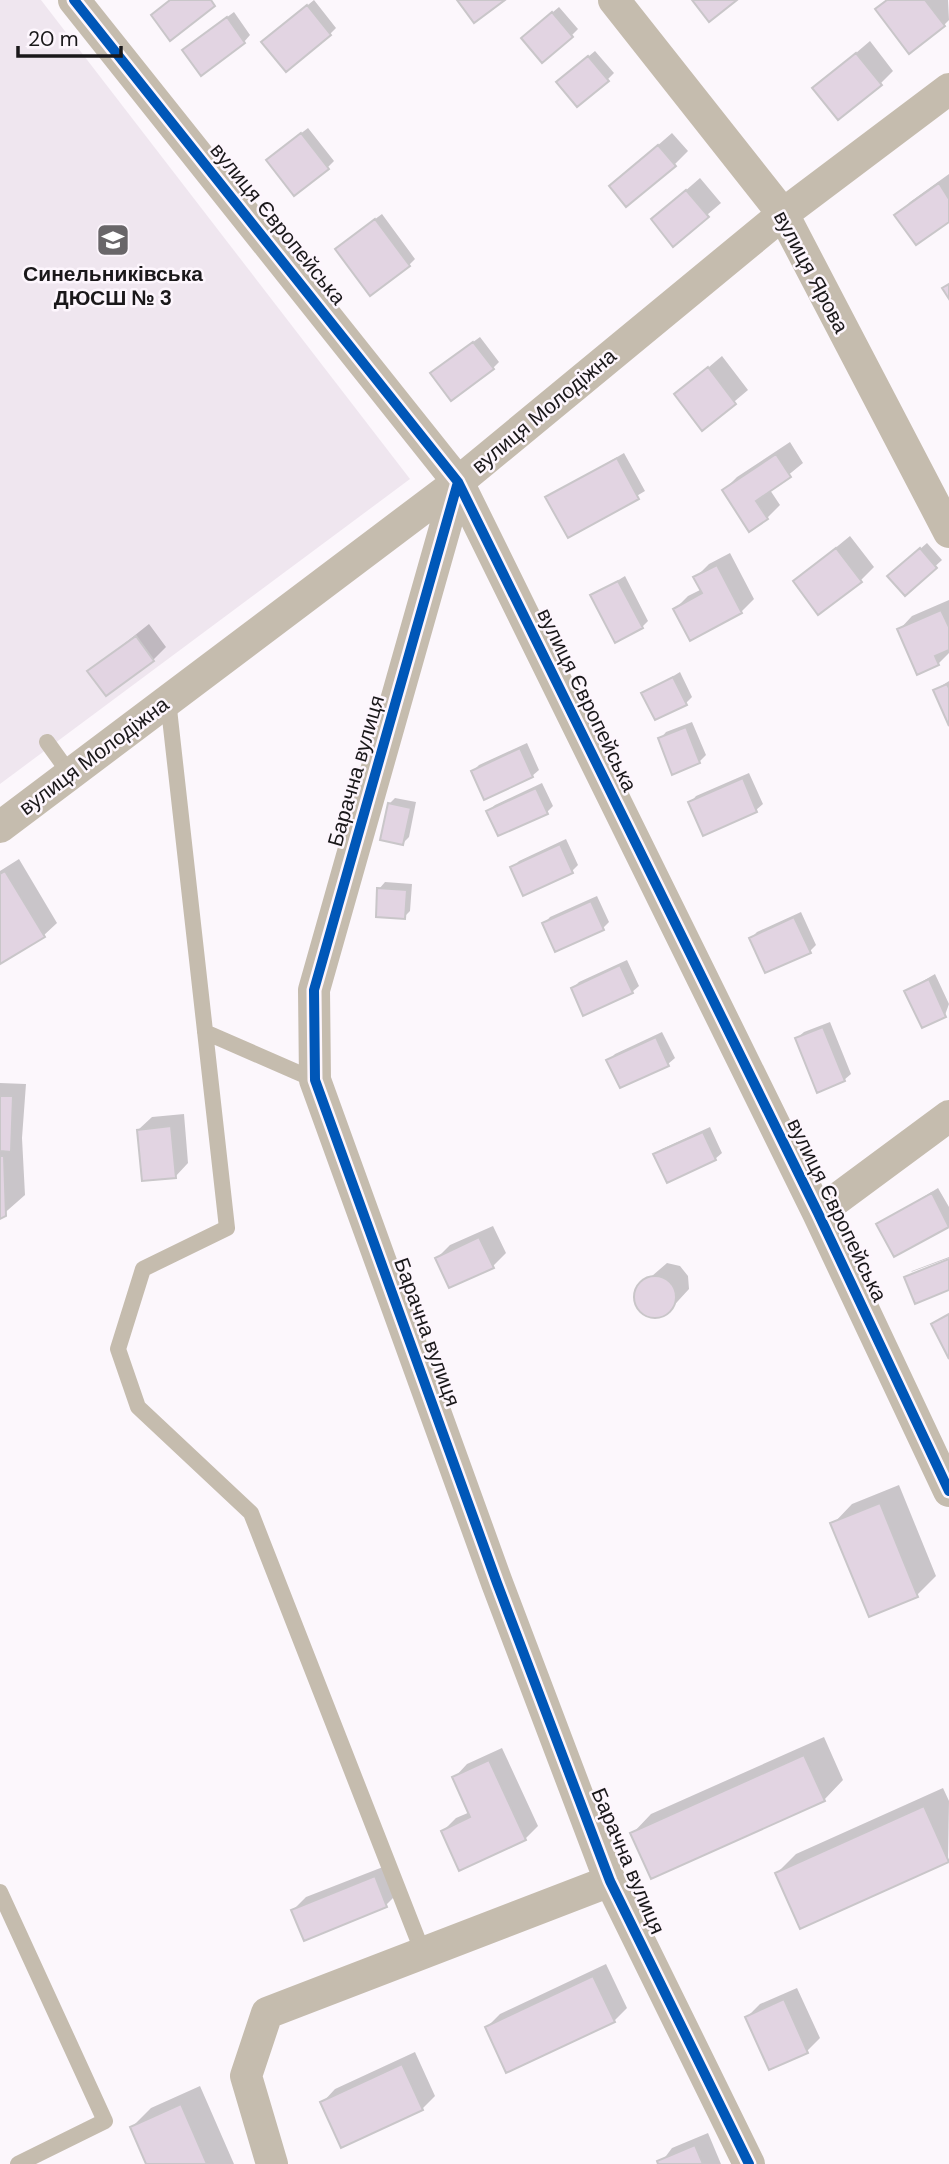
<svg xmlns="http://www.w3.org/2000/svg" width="949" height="2164" font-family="'DM Sans',sans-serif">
<rect width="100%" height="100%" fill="#fcf7fc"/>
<!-- built -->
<path fill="#efe6ef" d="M 0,0 L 41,0 L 410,479 L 0,784 Z"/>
<!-- shadow -->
<path fill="#0003" d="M 314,0 L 336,28 L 330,34 L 270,36 Z
M 887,0 L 948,0 L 949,20 L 944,25 L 877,9 Z
M 559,7 L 578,29 L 572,35 L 529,32 Z
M 234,12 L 250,35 L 244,42 L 191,44 Z
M 870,41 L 893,71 L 880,84 L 815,88 Z
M 595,51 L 614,73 L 607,80 L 565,76 Z
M 308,128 L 334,161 L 328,167 L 274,154 Z
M 672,133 L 688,151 L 675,164 L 611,186 Z
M 949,174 L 949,220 L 897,215 L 910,202 Z
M 700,178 L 721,203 L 673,244 L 653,219 Z
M 382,214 L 415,259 L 409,265 L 343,243 Z
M 480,337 L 499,362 L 493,368 L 439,367 Z
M 722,356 L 748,390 L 703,428 L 677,394 Z
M 790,442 L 803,463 L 770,490 L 780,505 L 767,518 L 724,490 L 737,477 Z
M 624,453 L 645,491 L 569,536 L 548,498 Z
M 850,536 L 874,567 L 861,580 L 795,581 Z
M 927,543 L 942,560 L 905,594 L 896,570 Z
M 730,553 L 754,599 L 741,612 L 675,609 L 688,596 L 702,589 L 695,578 L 709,564 Z
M 625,576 L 648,621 L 642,627 L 593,596 Z
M 949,600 L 949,653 L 938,664 L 899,630 L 912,616 Z
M 149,624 L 166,647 L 153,660 L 90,671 Z
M 680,672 L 692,697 L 686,703 L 644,694 Z
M 949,681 L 949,722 L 935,690 Z
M 692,722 L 706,755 L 699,762 L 660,739 L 666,732 Z
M 527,743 L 539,770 L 532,776 L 473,771 L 479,765 Z
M 749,773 L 763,804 L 756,810 L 704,834 L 690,803 L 696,796 Z
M 542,783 L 553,806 L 547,812 L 488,811 L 495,805 Z
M 395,798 L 416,802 L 409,837 L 403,843 L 389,804 Z
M 566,839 L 578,865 L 572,871 L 513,867 L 519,861 Z
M 19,859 L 57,923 L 43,936 L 0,962 L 0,871 Z
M 385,882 L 412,884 L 410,911 L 404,917 L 379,889 Z
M 597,896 L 609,922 L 603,928 L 544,924 L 550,917 Z
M 801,912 L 816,945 L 810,951 L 751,938 L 757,932 Z
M 627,960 L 639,986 L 632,992 L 573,988 L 579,982 Z
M 935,974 L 949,1004 L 945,1015 L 906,991 Z
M 830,1022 L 851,1074 L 844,1080 L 797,1038 L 804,1032 Z
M 662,1032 L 675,1058 L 668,1064 L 621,1086 L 609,1060 L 615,1054 Z
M 0,1083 L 26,1084 L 22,1138 L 25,1195 L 0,1217 Z
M 184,1114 L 188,1163 L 175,1177 L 138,1130 L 152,1117 Z
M 710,1127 L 722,1153 L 715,1159 L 656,1155 L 662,1149 Z
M 938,1188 L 949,1207 L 949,1225 L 895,1255 L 878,1225 Z
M 493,1226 L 506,1253 L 493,1266 L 437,1258 L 450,1245 Z
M 949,1257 L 949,1258 L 911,1272 L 912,1271 Z
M 667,1263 L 680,1266 L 688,1276 L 689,1289 L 667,1313 L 649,1315 L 636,1301 L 637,1289 Z
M 899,1485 L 936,1576 L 917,1595 L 833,1524 L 852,1504 Z
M 824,1737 L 843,1780 L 824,1800 L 632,1834 L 651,1814 Z
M 502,1748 L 538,1826 L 525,1839 L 443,1831 L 456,1818 L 470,1812 L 454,1778 L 467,1764 Z
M 943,1788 L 949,1801 L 948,1860 L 777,1873 L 796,1854 Z
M 388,1865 L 399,1892 L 386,1905 L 293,1910 L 306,1897 Z
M 606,1964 L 627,2008 L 614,2021 L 487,2027 L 500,2014 Z
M 797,1988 L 820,2038 L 807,2051 L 747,2017 L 760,2004 Z
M 415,2052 L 435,2096 L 422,2109 L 322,2103 L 335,2089 Z
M 200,2086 L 234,2164 L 148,2164 L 132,2127 L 151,2108 Z
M 708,2133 L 721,2164 L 660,2164 L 672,2148 Z"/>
<!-- building -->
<path fill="#e2d4e2" stroke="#c9c6c9" stroke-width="2" d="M 170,0 L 211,0 L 215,6 L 170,41 L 151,15 Z
M 457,0 L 505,0 L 474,23 Z
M 692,0 L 737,0 L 709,22 Z
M 887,0 L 925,0 L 945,26 L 909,54 L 875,9 Z
M 307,5 L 331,35 L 286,72 L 261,42 Z
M 552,12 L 573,37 L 542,63 L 521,38 Z
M 227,17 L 245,43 L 201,76 L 182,50 Z
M 856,53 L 882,85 L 838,120 L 812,88 Z
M 588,56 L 609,81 L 577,107 L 556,82 Z
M 301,133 L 329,169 L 294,196 L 266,160 Z
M 658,145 L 676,166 L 626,207 L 609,186 Z
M 939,183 L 949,199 L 949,222 L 916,245 L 894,215 Z
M 686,190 L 709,217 L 673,247 L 651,219 Z
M 375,219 L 410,266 L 370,296 L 335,249 Z
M 949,284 L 949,299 L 942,288 Z
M 473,342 L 494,369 L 451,401 L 430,373 Z
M 708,367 L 736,404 L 702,431 L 674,394 Z
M 776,454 L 791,477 L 756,501 L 768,519 L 749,532 L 722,490 Z
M 617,458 L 639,499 L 568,538 L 545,497 Z
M 836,548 L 862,582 L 818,615 L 793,581 Z
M 920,548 L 937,568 L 905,596 L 887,576 Z
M 717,565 L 742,613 L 690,641 L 673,609 L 702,593 L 693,577 Z
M 618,581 L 643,628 L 615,643 L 590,595 Z
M 941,610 L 949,627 L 949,650 L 935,656 L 939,665 L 917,675 L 897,629 Z
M 136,636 L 154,661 L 106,696 L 87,671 Z
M 673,677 L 687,705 L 655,720 L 641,693 Z
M 947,684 L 949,688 L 949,726 L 933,690 Z
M 686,727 L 700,763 L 672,775 L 658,738 Z
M 520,748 L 533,777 L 484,800 L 471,771 Z
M 743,778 L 757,812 L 703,836 L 688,802 Z
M 536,788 L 548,814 L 498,836 L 486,811 Z
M 388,803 L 411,808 L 403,845 L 380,840 Z
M 560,844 L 573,873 L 523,896 L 510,867 Z
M 5,871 L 45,937 L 0,964 L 0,874 Z
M 377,888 L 407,890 L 405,919 L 376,917 Z
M 591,901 L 604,930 L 555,952 L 542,923 Z
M 794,917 L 811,953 L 765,973 L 749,938 Z
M 620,965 L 633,993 L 583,1016 L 571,988 Z
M 929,979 L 946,1017 L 922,1028 L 904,991 Z
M 823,1027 L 845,1081 L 817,1093 L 795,1038 Z
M 656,1037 L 669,1066 L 620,1088 L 606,1060 Z
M 0,1096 L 13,1096 L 11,1152 L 0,1151 Z
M 171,1126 L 176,1178 L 142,1181 L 137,1130 Z
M 703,1132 L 716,1160 L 667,1183 L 653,1154 Z
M 0,1156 L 4,1156 L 6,1216 L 0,1219 Z
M 932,1193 L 949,1227 L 894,1257 L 876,1224 Z
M 479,1237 L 494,1268 L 449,1288 L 435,1258 Z
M 949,1259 L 949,1290 L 915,1304 L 904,1277 Z
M634 1297a21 21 0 1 1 42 0a21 21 0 1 1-42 0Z
M 949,1314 L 949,1359 L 931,1324 Z
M 880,1503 L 918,1597 L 869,1617 L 830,1523 Z
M 804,1755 L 825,1801 L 651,1879 L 630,1833 Z
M 489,1760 L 526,1840 L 459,1871 L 441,1831 L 470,1817 L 452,1777 Z
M 924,1806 L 949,1862 L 800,1929 L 775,1873 Z
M 375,1876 L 387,1907 L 304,1941 L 291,1910 Z
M 593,1976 L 615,2022 L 506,2073 L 485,2027 Z
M 784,1999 L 808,2053 L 769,2070 L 745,2017 Z
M 402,2064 L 423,2110 L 341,2148 L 320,2102 Z
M 181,2104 L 207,2164 L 146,2164 L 130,2127 Z
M 695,2145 L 703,2164 L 658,2164 L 657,2161 Z"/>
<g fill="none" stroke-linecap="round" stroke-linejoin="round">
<!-- service -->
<path stroke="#c5bcae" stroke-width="16" d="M 168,700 L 227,1228 L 143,1269 L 118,1349 L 138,1407 L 251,1513 L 423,1953
M 47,742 L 70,774
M 205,1032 L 315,1080
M 0,1892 L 105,2121 L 18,2164"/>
<!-- minor -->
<path stroke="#c5bcae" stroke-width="32" d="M 74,0 L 458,482 L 818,1213 L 949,1491
M 614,0 L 783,214 L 949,532
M 458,482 L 314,990 L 315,1080 L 497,1583 L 610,1881 L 749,2164
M 0,827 L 458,482 L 783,214 L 949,89
M 818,1213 L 949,1116
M 272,2164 L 246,2076 L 267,2013 L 610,1881"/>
<defs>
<path id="cycleway" d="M 74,0 L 458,482 L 818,1213 L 949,1491
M 458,482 L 314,990 L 315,1080 L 497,1583 L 610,1881 L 749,2164"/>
</defs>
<!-- cycleway casing -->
<use href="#cycleway" stroke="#fdf6fd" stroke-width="15"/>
<!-- cycleway -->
<use href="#cycleway" stroke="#0057b8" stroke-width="10"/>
</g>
<!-- icons -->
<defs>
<symbol id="school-square" viewBox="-11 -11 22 22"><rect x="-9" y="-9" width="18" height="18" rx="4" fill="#696669" stroke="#fdf6fd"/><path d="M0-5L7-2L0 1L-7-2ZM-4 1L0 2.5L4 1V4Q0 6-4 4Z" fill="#fff"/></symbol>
</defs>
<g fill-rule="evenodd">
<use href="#school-square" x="94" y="221" width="38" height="38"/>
</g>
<g text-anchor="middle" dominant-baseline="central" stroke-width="5" stroke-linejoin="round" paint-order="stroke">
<!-- street labels -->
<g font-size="21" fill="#1a181a" stroke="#fdf6fd">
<text transform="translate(278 224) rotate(51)">вулиця Європейська</text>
<text transform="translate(811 272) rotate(62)">вулиця Ярова</text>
<text transform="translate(544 411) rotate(-40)">вулиця Молодіжна</text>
<text transform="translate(587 700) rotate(64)">вулиця Європейська</text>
<text transform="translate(94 756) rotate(-37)">вулиця Молодіжна</text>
<text transform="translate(356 771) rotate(-74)">Барачна вулиця</text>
<text transform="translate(837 1210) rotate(64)">вулиця Європейська</text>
<text transform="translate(427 1332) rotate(70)">Барачна вулиця</text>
<text transform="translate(628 1861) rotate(67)">Барачна вулиця</text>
</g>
<!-- poi labels -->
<g font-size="21" font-weight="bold" fill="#1a181a" stroke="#fdf6fd">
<text x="113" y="274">Синельниківська<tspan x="113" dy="24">ДЮСШ № 3</tspan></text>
</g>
</g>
<!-- scale -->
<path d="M18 46v10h103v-10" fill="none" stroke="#1a181a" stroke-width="3.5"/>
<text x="28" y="46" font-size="21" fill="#1a181a" stroke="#fdf6fd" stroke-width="5" paint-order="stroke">20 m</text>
</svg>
